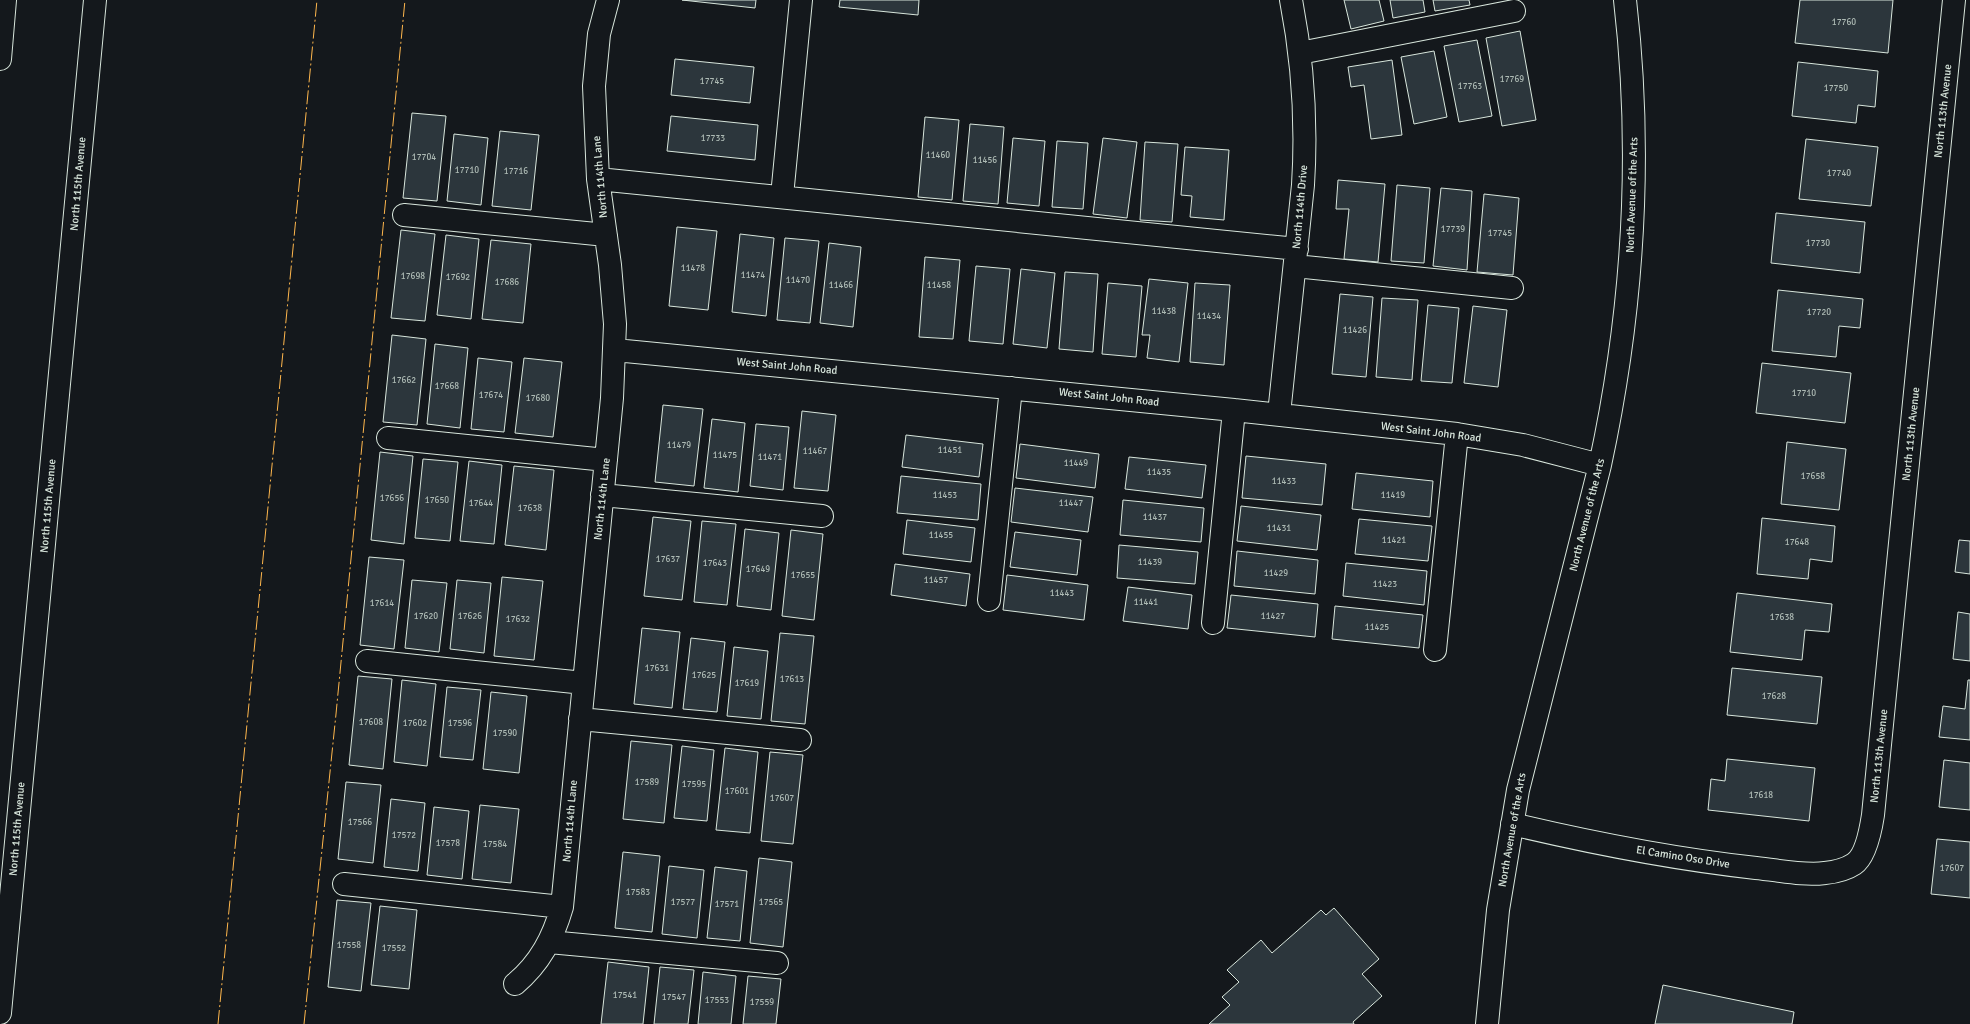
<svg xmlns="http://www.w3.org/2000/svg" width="1970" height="1024" font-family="Signika,sans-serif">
<rect width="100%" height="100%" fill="#14181c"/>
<!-- building -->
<path fill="#2c363c" stroke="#d8e6dc" d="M 682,0 L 756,0 L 755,8 Z
M 840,0 L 919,0 L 918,15 L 839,7 Z
M 1344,0 L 1379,0 L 1384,21 L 1351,29 Z
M 1390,0 L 1423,0 L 1425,12 L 1393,18 Z
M 1433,0 L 1469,0 L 1470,5 L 1435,11 Z
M 1800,0 L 1893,0 L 1888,53 L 1795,43 Z
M 1520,31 L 1536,120 L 1502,126 L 1486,38 Z
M 1477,40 L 1492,116 L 1459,122 L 1444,46 Z
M 1434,51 L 1447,117 L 1414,124 L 1401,57 Z
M 675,59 L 754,67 L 750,103 L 671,95 Z
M 1392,60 L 1402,135 L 1371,139 L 1364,85 L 1351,87 L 1348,67 Z
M 1798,62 L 1878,71 L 1875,107 L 1858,105 L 1856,123 L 1792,116 Z
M 412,113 L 446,116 L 437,201 L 403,198 Z
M 671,116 L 758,125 L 755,160 L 667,151 Z
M 925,117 L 959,120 L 952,200 L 918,197 Z
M 970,124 L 1004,127 L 998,204 L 963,201 Z
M 500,131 L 539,135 L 531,210 L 492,206 Z
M 454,134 L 488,138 L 481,205 L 447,201 Z
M 1013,138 L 1045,141 L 1039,206 L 1007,203 Z
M 1103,138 L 1137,142 L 1127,218 L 1093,214 Z
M 1806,139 L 1878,147 L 1871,206 L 1799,199 Z
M 1057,141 L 1088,143 L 1083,209 L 1052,207 Z
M 1145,142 L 1178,144 L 1172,222 L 1140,220 Z
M 1185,147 L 1229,150 L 1224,220 L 1190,217 L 1192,196 L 1181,195 Z
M 1338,180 L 1385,184 L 1378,262 L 1344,259 L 1349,209 L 1336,209 Z
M 1397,185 L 1430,188 L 1424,263 L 1391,261 Z
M 1441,188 L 1472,191 L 1467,270 L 1433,266 Z
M 1484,194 L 1519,198 L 1513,275 L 1477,272 Z
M 1776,213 L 1865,222 L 1860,273 L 1771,263 Z
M 677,227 L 717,231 L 708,310 L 669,306 Z
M 401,230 L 435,234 L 425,321 L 391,318 Z
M 740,234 L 774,238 L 766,316 L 732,312 Z
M 446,235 L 479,239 L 471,319 L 437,315 Z
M 785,238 L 819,241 L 810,323 L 777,320 Z
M 491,240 L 531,244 L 523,323 L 482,319 Z
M 829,243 L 861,247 L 853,327 L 820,323 Z
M 925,257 L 960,260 L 953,339 L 919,337 Z
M 976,266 L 1010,269 L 1003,344 L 969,341 Z
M 1021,269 L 1055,273 L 1047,348 L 1013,344 Z
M 1065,272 L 1098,274 L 1093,352 L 1059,349 Z
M 1149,279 L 1188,283 L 1179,362 L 1147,358 L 1150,335 L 1142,335 Z
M 1108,283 L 1142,286 L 1136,357 L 1102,354 Z
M 1195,283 L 1230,285 L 1224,365 L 1190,362 Z
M 1778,290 L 1863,299 L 1860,328 L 1839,326 L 1836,357 L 1772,351 Z
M 1340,294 L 1373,297 L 1366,377 L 1332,374 Z
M 1382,298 L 1418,300 L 1412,380 L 1376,377 Z
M 1428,305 L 1459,308 L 1452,383 L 1421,381 Z
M 1473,306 L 1507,310 L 1498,387 L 1464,383 Z
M 392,335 L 426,339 L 417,425 L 383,422 Z
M 435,344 L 468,348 L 460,428 L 427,424 Z
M 478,358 L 512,362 L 504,432 L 471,429 Z
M 524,358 L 562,362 L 553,437 L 515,433 Z
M 1762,363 L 1851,373 L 1845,423 L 1756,413 Z
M 663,405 L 703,409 L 694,486 L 655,482 Z
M 802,411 L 836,415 L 828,491 L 794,488 Z
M 712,419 L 745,423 L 738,492 L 704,488 Z
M 756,424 L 789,427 L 783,490 L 750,486 Z
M 906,435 L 983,444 L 979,477 L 902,467 Z
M 1787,442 L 1846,449 L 1839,510 L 1781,504 Z
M 1020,444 L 1099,454 L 1095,488 L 1016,478 Z
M 380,452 L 413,456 L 404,544 L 371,540 Z
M 1246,456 L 1326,464 L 1322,505 L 1242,498 Z
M 1129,457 L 1206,465 L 1202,498 L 1125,489 Z
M 423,459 L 458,462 L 450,541 L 415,538 Z
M 469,461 L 502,465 L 494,544 L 460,541 Z
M 514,466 L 554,470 L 546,550 L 505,545 Z
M 1356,473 L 1433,481 L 1430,517 L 1352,509 Z
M 901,476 L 981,484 L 978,520 L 897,513 Z
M 1015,488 L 1093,497 L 1088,532 L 1011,522 Z
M 1123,500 L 1204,508 L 1201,542 L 1120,535 Z
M 1241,506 L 1321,515 L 1317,550 L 1237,541 Z
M 653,517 L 691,521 L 682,600 L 644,596 Z
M 1762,518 L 1835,526 L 1832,562 L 1810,559 L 1808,579 L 1757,574 Z
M 1359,519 L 1432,526 L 1428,561 L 1355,554 Z
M 907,520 L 975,528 L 971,562 L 903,554 Z
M 702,521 L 736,524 L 727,605 L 694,602 Z
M 745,529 L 779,533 L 771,610 L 737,606 Z
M 791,530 L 823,534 L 814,620 L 782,616 Z
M 1015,532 L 1081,540 L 1077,575 L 1010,567 Z
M 1959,540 L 1970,541 L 1970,574 L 1955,572 Z
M 1119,545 L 1198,552 L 1195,584 L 1117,578 Z
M 1237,551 L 1318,560 L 1315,594 L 1234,586 Z
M 369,557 L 404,560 L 394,649 L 360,645 Z
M 1346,563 L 1427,571 L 1424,605 L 1343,596 Z
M 895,564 L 970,574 L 966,606 L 891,595 Z
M 1007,575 L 1088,585 L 1084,620 L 1003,610 Z
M 502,577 L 543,581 L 534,660 L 494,656 Z
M 412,580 L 447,583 L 439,652 L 405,648 Z
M 457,580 L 491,583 L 484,653 L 450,649 Z
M 1128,587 L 1192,595 L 1188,629 L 1123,621 Z
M 1737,593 L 1832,604 L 1829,632 L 1805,630 L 1802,660 L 1730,652 Z
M 1231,595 L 1318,604 L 1315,637 L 1227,628 Z
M 1335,606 L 1423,615 L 1419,648 L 1332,639 Z
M 1958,612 L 1970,614 L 1970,661 L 1953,659 Z
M 642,628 L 680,632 L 672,708 L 634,704 Z
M 780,633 L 814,636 L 805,724 L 771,721 Z
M 691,638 L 725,642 L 717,712 L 683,709 Z
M 734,647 L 768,651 L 761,719 L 727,716 Z
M 1732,668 L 1822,677 L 1817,724 L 1727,715 Z
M 358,676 L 392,679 L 383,769 L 349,765 Z
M 402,680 L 436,684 L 427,766 L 394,762 Z
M 1968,680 L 1970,680 L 1970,740 L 1939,737 L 1943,706 L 1965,709 Z
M 447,687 L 481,690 L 473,760 L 440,757 Z
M 491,692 L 527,696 L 519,773 L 483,769 Z
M 631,741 L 672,745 L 664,823 L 623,819 Z
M 682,746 L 714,750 L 707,821 L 674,818 Z
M 725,748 L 758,752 L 750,833 L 716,830 Z
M 770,752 L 803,755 L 793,844 L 761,841 Z
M 1727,759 L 1815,768 L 1809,821 L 1708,810 L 1711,779 L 1725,781 Z
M 1944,760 L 1970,763 L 1970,810 L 1939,807 Z
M 346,782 L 381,785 L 373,863 L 338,859 Z
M 391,799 L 425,803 L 418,871 L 384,867 Z
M 480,805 L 519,809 L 511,883 L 472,879 Z
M 434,807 L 469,811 L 462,879 L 427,875 Z
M 1937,839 L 1970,842 L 1970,898 L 1931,894 Z
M 623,852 L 660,856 L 652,932 L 615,928 Z
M 759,858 L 792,862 L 783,947 L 750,943 Z
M 669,866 L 704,870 L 697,938 L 662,934 Z
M 715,867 L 747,871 L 740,941 L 707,938 Z
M 337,900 L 371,903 L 361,991 L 328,987 Z
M 380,906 L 417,910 L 409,989 L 371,985 Z
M 1334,908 L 1379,959 L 1362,974 L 1382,996 L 1353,1022 L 1354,1024 L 1209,1024 L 1230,1005 L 1222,997 L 1239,982 L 1227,970 L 1261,940 L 1272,953 L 1321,910 L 1326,915 Z
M 608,962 L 649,967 L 643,1024 L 601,1024 Z
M 660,967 L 694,970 L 688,1024 L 654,1024 Z
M 703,972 L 736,976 L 731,1024 L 698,1024 Z
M 748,976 L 781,979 L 776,1024 L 743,1024 Z
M 1663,985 L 1794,1012 L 1792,1024 L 1655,1024 Z"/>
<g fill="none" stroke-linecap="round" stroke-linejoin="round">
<defs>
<path id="minor" d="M 1300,53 L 1514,11
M 0,59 L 5,0
M 598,179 L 1297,249
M 782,196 L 801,0
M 404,215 L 606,235
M 1295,266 L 1512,288
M 615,350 L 1234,410 L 1457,434 L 1523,445 L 1600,465
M 1279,414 L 1303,185 C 1307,122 1303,62 1291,0
M 388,438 L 606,460
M 602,495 L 822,516
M 989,600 L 1011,388
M 1213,623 L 1234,410
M 1435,650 L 1457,434
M 367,661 L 584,683
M 580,719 L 800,740
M 1512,824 C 1592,843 1674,859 1756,868 C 1778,870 1803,876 1825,873 C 1835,872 1845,870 1854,864 C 1866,856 1871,828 1873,815 L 1954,0
M 344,884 L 562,907
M 549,942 L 777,963
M 515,984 C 540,963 553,938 562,907 L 612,398 L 615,324 L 610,265 L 598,179 L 594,86 L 599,34 L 608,0
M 0,1013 L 95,0
M 1487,1024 L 1498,910 L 1518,790 L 1600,465 C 1633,312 1643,155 1625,0"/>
</defs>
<!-- minor casing -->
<use href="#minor" stroke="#d8e6dc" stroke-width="24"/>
<!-- minor -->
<use href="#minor" stroke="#14181c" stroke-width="22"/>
<!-- power -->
<path stroke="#ffb74d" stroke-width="1" stroke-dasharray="14 3 2 3" stroke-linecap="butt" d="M 218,1024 L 317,0
M 304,1024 L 336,714 L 405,0"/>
</g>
<g text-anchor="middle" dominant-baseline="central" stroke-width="3" stroke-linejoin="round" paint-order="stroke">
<!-- number labels -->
<g font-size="9" fill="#adbab4">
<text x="1844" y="22">17760</text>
<text x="1512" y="79">17769</text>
<text x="712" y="81">17745</text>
<text x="1470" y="86">17763</text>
<text x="1836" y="88">17750</text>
<text x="713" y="138">17733</text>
<text x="938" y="155">11460</text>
<text x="424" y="157">17704</text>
<text x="985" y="160">11456</text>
<text x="467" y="170">17710</text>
<text x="516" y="171">17716</text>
<text x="1839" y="173">17740</text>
<text x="1453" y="229">17739</text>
<text x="1500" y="233">17745</text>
<text x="1818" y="243">17730</text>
<text x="693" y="268">11478</text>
<text x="753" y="275">11474</text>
<text x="413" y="276">17698</text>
<text x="458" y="277">17692</text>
<text x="798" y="280">11470</text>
<text x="507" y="282">17686</text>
<text x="841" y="285">11466</text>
<text x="939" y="285">11458</text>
<text x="1164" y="311">11438</text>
<text x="1819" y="312">17720</text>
<text x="1209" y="316">11434</text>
<text x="1355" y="330">11426</text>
<text x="404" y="380">17662</text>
<text x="447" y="386">17668</text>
<text x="1804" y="393">17710</text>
<text x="491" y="395">17674</text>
<text x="538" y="398">17680</text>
<text x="679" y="445">11479</text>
<text x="950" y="450">11451</text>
<text x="815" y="451">11467</text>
<text x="725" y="455">11475</text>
<text x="770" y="457">11471</text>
<text x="1076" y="463">11449</text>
<text x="1159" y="472">11435</text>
<text x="1813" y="476">17658</text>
<text x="1284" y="481">11433</text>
<text x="945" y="495">11453</text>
<text x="1393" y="495">11419</text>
<text x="392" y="498">17656</text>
<text x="437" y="500">17650</text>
<text x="481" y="503">17644</text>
<text x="1071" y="503">11447</text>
<text x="530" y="508">17638</text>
<text x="1155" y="517">11437</text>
<text x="1279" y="528">11431</text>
<text x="941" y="535">11455</text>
<text x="1394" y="540">11421</text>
<text x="1797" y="542">17648</text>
<text x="668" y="559">17637</text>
<text x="1150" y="562">11439</text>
<text x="715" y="563">17643</text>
<text x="758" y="569">17649</text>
<text x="1276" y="573">11429</text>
<text x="803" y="575">17655</text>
<text x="936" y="580">11457</text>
<text x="1385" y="584">11423</text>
<text x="1062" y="593">11443</text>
<text x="1146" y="602">11441</text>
<text x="382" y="603">17614</text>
<text x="426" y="616">17620</text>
<text x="470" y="616">17626</text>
<text x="1273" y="616">11427</text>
<text x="1782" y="617">17638</text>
<text x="518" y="619">17632</text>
<text x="1377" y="627">11425</text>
<text x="657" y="668">17631</text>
<text x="704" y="675">17625</text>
<text x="792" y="679">17613</text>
<text x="747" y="683">17619</text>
<text x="1774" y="696">17628</text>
<text x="371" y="722">17608</text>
<text x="415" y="723">17602</text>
<text x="460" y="723">17596</text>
<text x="505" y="733">17590</text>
<text x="647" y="782">17589</text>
<text x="694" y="784">17595</text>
<text x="737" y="791">17601</text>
<text x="1761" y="795">17618</text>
<text x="782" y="798">17607</text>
<text x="360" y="822">17566</text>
<text x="404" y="835">17572</text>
<text x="448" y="843">17578</text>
<text x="495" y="844">17584</text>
<text x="1952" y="868">17607</text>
<text x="638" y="892">17583</text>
<text x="683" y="902">17577</text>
<text x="771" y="902">17565</text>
<text x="727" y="904">17571</text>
<text x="349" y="945">17558</text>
<text x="394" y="948">17552</text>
<text x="625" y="995">17541</text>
<text x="674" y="997">17547</text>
<text x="717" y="1000">17553</text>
<text x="762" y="1002">17559</text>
</g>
<!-- street labels -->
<g font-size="11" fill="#d8e6dc" stroke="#14181c">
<text transform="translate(1943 111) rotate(-84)">North 113th Avenue</text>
<text transform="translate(600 177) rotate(-95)">North 114th Lane</text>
<text transform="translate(78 184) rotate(-85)">North 115th Avenue</text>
<text transform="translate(1632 195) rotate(-88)">North Avenue of the Arts</text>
<text transform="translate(1300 207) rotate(-85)">North 114th Drive</text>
<text transform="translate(787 366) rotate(5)">West Saint John Road</text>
<text transform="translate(1109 397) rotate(6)">West Saint John Road</text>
<text transform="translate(1431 432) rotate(7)">West Saint John Road</text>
<text transform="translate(1911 434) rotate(-84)">North 113th Avenue</text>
<text transform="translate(602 499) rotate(-84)">North 114th Lane</text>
<text transform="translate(48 506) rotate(-85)">North 115th Avenue</text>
<text transform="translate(1587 515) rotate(-76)">North Avenue of the Arts</text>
<text transform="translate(1879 756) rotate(-84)">North 113th Avenue</text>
<text transform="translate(570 821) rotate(-85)">North 114th Lane</text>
<text transform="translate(17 829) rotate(-85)">North 115th Avenue</text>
<text transform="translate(1512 830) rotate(-80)">North Avenue of the Arts</text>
<text transform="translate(1683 857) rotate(9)">El Camino Oso Drive</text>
</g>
</g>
</svg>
